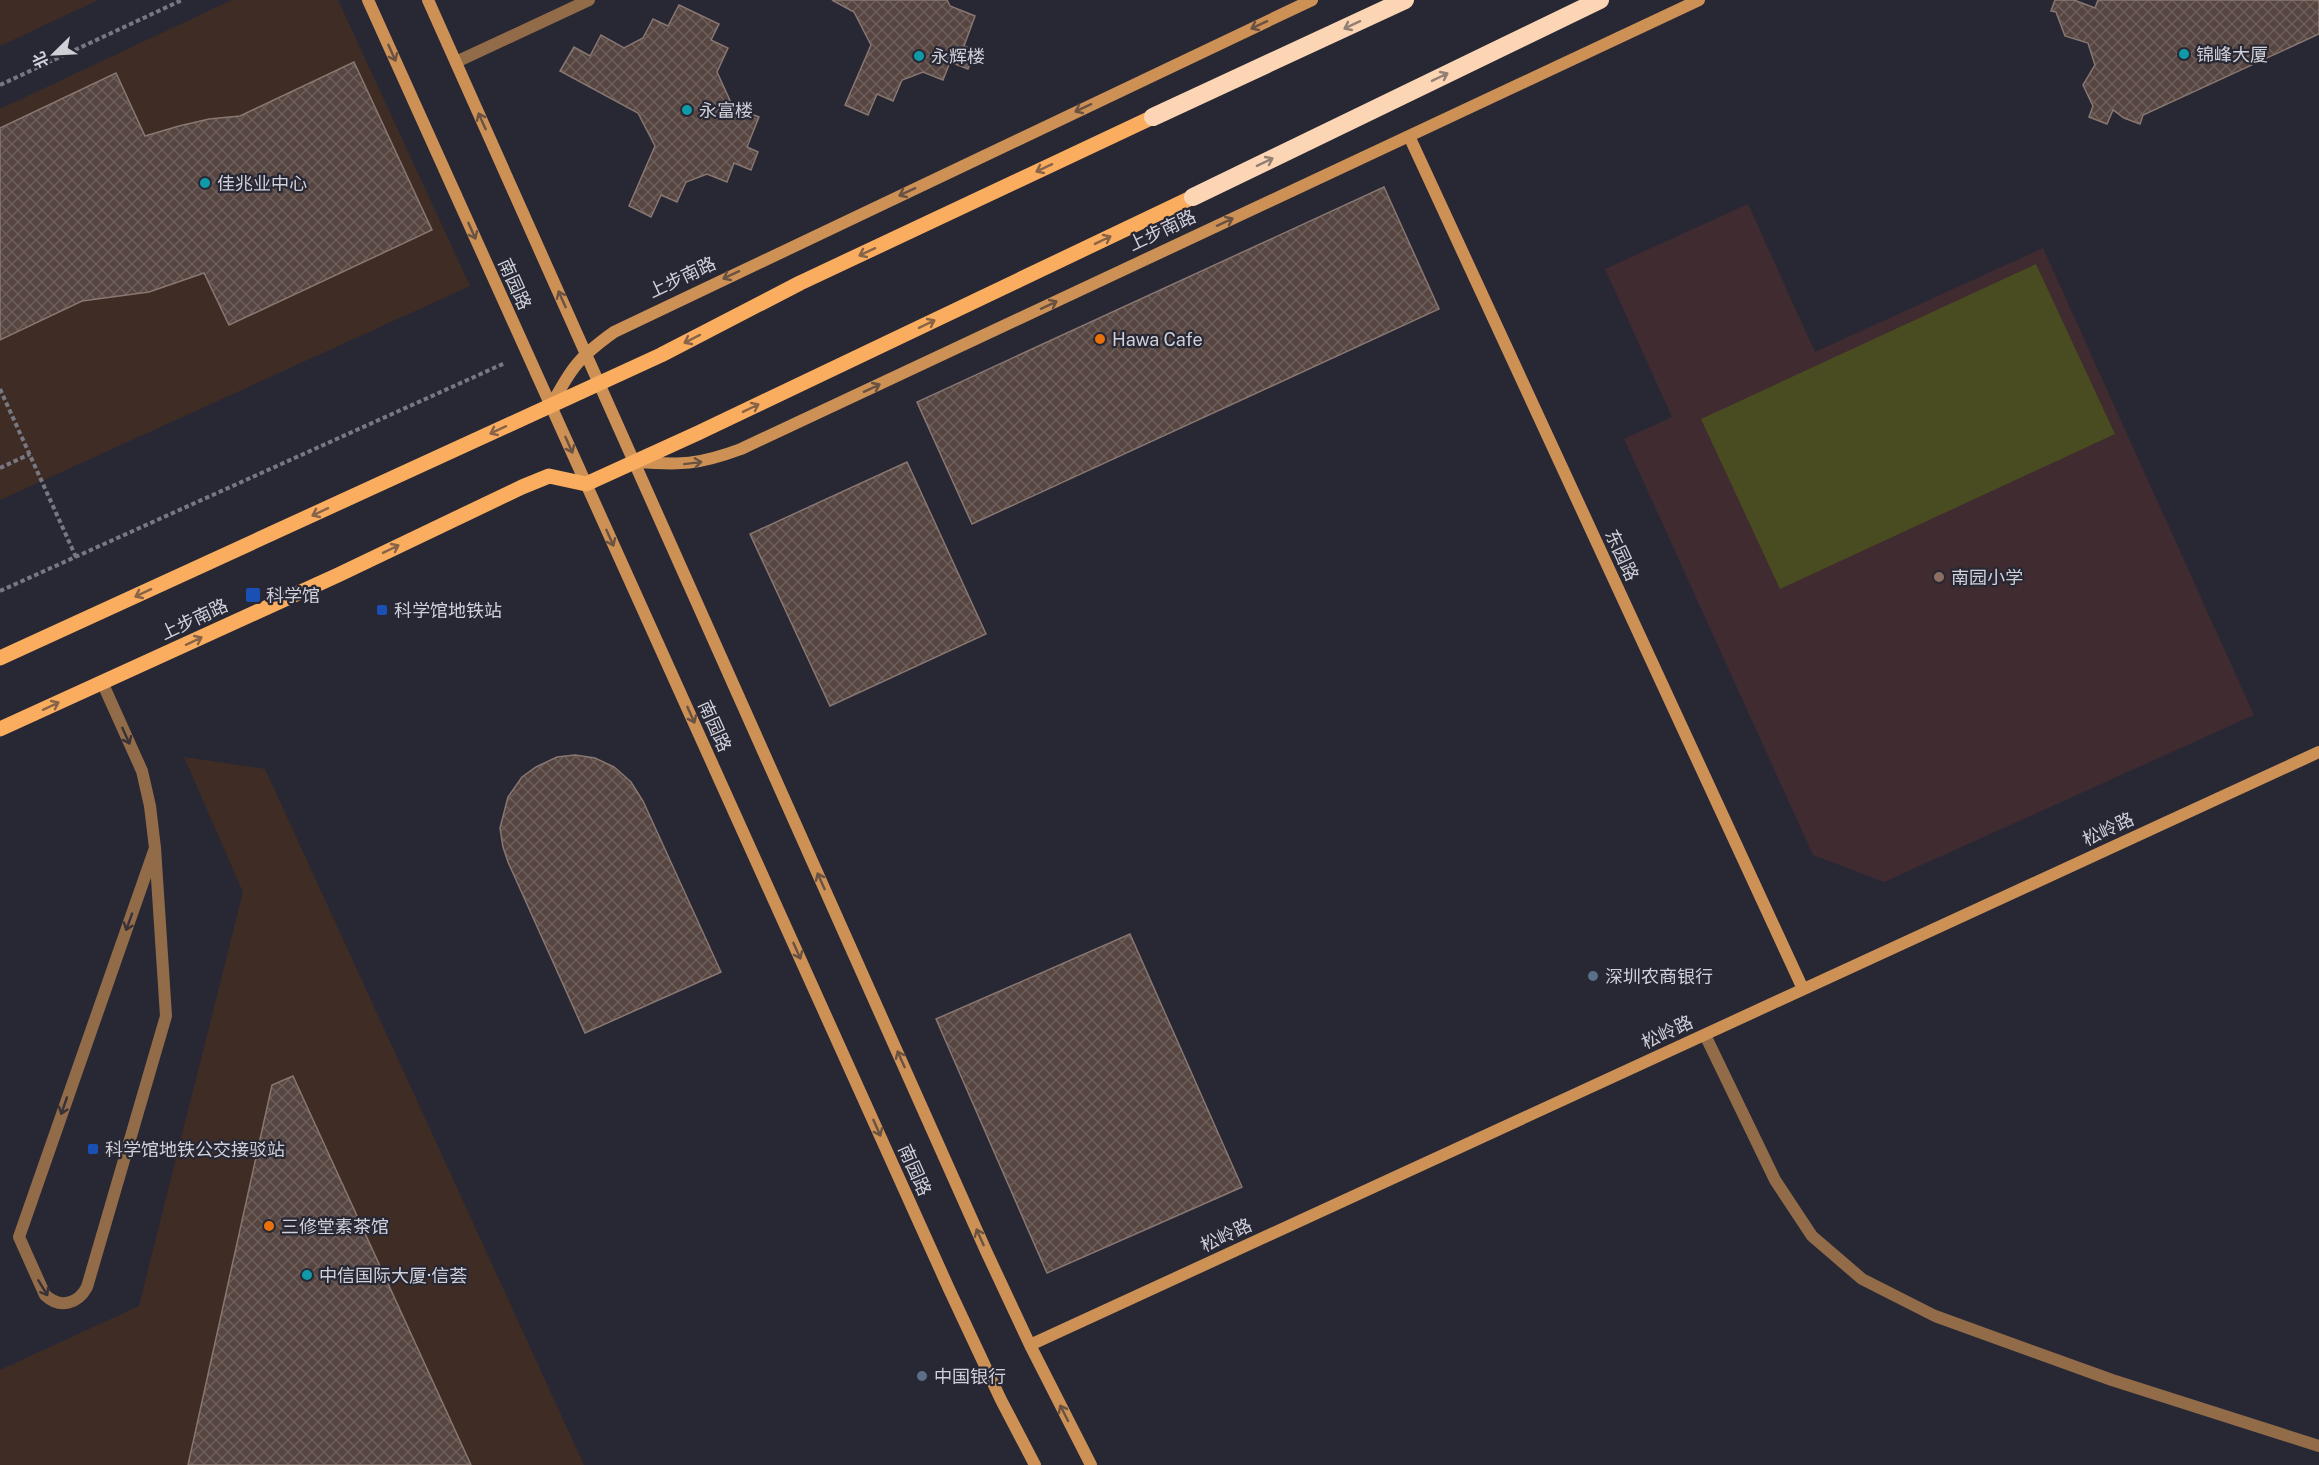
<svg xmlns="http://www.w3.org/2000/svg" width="2319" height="1465" font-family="'Public Sans','Noto Sans SC',sans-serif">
<defs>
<pattern id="building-cross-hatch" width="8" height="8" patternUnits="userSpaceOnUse" patternTransform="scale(1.5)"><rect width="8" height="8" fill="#564540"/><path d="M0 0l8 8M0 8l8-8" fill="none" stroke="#6d5f5b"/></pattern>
</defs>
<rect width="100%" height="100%" fill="#282835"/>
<!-- commercial -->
<path fill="#3f2d25" d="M 0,0 L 98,0 L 0,46 Z
M 232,0 L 338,0 L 470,286 L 0,500 L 0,109 Z
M 184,757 L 265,769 L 584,1465 L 0,1465 L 0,1370 L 139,1306 L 243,892 Z"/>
<!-- education -->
<path fill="#3f2b30" d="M 1748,204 L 1815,352 L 2043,248 L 2254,715 L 1884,882 L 1813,855 L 1624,439 L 1672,417 L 1605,269 Z"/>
<!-- pitch -->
<path fill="#494b21" d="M 2036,264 L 2115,434 L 1780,589 L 1701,419 Z"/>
<!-- building -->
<path fill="url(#building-cross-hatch)" stroke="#897771" stroke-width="1.5" d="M 832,0 L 947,0 L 950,6 L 975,16 L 964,46 L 975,50 L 968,69 L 950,62 L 943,80 L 923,72 L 902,80 L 893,101 L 877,94 L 868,115 L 845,105 L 871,45 L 854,12 Z
M 2055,0 L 2074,0 L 2095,8 L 2098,0 L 2319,0 L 2319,34 L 2143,115 L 2140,124 L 2124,118 L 2113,110 L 2107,124 L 2089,117 L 2093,106 L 2083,85 L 2095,65 L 2088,43 L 2065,36 L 2056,12 L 2051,11 Z
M 679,5 L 719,24 L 711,40 L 728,48 L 717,72 L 733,107 L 759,117 L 747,147 L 758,152 L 751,170 L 734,163 L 727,182 L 707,174 L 686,182 L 677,202 L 661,195 L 651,217 L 629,206 L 655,146 L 638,113 L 560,71 L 574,47 L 590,56 L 601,35 L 624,48 L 643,38 L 653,19 L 668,26 Z
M 354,62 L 432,230 L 229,325 L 204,273 L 149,292 L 82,301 L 0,340 L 0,128 L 116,73 L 145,136 L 179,126 L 209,119 L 240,116 Z
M 1384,187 L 1439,309 L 972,524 L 917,402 Z
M 907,462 L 986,634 L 830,706 L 750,534 Z
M 575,755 L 595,758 L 614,767 L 631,782 L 643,801 L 721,972 L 585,1033 L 508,862 L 503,847 L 500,828 L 508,797 L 522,777 L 536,767 L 557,757 Z
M 1130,934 L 1242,1187 L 1047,1273 L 936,1019 Z
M 293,1076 L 471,1465 L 188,1465 L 272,1085 Z"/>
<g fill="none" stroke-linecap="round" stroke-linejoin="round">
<!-- path -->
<path stroke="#787883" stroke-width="4" stroke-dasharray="4.5 3" stroke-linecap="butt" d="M 0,85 L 182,0
M 0,389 L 76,557
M 0,468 L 30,454
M 0,591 L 505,363"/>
<!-- lane -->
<path stroke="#926c49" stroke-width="12" d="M 102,682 L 142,771 L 150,806 L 155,848 L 19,1237 L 45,1295 C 60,1309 78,1304 87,1287 L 166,1016 L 155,848
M 1705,1035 L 1775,1180 L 1812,1236 L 1862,1279 L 1935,1316 L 2112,1380 L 2319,1446"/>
<!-- street -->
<path stroke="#926c49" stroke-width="12" d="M 456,62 L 589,0"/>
<!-- secondary -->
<path stroke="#cd9156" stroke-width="12" d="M 368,0 L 949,1289 L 1001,1400 L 1035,1465
M 428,0 L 986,1251 L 1030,1345 L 1091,1465
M 1409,136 L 1803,989
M 551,406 C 571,368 579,357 614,332 L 1312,0
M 636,462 C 681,465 698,465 741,449 L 1699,0
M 1030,1345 L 2319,752"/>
<!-- primary -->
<path stroke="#fbad5f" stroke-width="15" d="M 0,658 L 661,355 L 800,283 L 1153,117
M 0,729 L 338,575 L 522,487 L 549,476 L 586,484 L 698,433 L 1193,197"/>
<!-- highway -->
<path stroke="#fcd6b4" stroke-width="18" d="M 1153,117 L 1405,0
M 1193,197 L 1600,0"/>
</g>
<!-- one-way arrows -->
<defs><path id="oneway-shaft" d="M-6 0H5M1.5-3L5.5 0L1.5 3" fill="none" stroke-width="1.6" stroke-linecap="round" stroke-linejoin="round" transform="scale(1.5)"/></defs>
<g stroke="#6a5242">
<use href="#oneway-shaft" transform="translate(1259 25) rotate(155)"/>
<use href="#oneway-shaft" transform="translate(392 53) rotate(66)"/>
<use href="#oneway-shaft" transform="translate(1083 108) rotate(155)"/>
<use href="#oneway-shaft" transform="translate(482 121) rotate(-114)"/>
<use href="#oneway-shaft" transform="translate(907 192) rotate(155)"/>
<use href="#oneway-shaft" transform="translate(1225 222) rotate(-25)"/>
<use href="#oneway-shaft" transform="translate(472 231) rotate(66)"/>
<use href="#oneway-shaft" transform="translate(731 275) rotate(155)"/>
<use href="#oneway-shaft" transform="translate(562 299) rotate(-114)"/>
<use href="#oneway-shaft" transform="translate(1049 305) rotate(-25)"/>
<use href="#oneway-shaft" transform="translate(872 388) rotate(-25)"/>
<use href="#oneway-shaft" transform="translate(569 445) rotate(66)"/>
<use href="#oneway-shaft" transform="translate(693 463) rotate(-7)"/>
<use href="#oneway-shaft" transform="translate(610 538) rotate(66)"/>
<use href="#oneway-shaft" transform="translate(691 715) rotate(66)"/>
<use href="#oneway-shaft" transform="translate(821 881) rotate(-114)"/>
<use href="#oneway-shaft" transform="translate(797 951) rotate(66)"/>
<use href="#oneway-shaft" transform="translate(901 1059) rotate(-114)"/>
<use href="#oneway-shaft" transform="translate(877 1128) rotate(66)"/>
<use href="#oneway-shaft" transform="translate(980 1237) rotate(-114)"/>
<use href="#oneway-shaft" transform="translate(1064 1413) rotate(-117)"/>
</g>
<g stroke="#927f74">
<use href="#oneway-shaft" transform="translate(1352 25) rotate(155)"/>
<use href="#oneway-shaft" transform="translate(1440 77) rotate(-26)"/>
<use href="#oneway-shaft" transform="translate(1265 162) rotate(-26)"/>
</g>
<g stroke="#876448">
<use href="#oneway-shaft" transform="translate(1044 168) rotate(155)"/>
<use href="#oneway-shaft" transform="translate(1103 240) rotate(-26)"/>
<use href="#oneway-shaft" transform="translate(867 252) rotate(155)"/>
<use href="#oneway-shaft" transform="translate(927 324) rotate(-26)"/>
<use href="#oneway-shaft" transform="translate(692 339) rotate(153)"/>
<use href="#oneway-shaft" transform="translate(751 408) rotate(-26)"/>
<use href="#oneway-shaft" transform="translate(498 430) rotate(155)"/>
<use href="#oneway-shaft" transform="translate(320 512) rotate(155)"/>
<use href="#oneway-shaft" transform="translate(391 549) rotate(-26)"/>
<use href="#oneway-shaft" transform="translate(143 593) rotate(155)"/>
<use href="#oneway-shaft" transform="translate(194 641) rotate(-25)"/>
<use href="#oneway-shaft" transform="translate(51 706) rotate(-25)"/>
</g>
<g stroke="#383238">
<use href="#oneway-shaft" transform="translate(126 736) rotate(66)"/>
<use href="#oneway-shaft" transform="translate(129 922) rotate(110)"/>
<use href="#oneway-shaft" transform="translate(64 1106) rotate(109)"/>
<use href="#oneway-shaft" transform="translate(43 1288) rotate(59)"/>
</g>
<!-- markers -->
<g fill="#0f9aa8" stroke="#282835" stroke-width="2">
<circle cx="2184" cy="54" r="6"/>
<circle cx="919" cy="56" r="6"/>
<circle cx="687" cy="110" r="6"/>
<circle cx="205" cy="183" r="6"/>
<circle cx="307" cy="1275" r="6"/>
</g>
<g fill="#e8710a" stroke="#282835" stroke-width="2">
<circle cx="1100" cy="339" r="6"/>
<circle cx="269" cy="1226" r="6"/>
</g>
<circle fill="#8d6e63" stroke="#282835" stroke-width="2" cx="1939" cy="577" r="6"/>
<g fill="#1a4fb4" stroke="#282835" stroke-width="2">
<rect x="245" y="587" width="16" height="16" rx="3"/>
<rect x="376" y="604" width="12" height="12" rx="3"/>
<rect x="87" y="1143" width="12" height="12" rx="3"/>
</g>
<g fill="#5c6f8a" stroke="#282835" stroke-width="2">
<circle cx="1593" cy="976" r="6"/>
<circle cx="922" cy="1376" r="6"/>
</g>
<g text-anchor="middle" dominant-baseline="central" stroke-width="4.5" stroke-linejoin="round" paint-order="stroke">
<!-- poi labels -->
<g font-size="18" fill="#d0d0d9" stroke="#282835" text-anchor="start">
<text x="2196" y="54">锦峰大厦</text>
<text x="931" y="56">永辉楼</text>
<text x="699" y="110">永富楼</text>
<text x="217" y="183">佳兆业中心</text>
<text x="1112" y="339">Hawa Cafe</text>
<text x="1951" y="577">南园小学</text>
<text x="266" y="595">科学馆</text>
<text x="394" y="610">科学馆地铁站</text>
<text x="1605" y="976">深圳农商银行</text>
<text x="105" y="1149">科学馆地铁公交接驳站</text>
<text x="281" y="1226">三修堂素茶馆</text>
<text x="319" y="1275">中信国际大厦·信荟</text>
<text x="934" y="1376">中国银行</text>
</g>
<!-- street labels -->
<g font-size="18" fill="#d0d0d9" stroke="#282835">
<text transform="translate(1162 230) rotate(-25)">上步南路</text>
<text transform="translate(682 277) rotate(-25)">上步南路</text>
<text transform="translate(515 284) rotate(66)">南园路</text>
<text transform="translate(1622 555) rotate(65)">东园路</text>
<text transform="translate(194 619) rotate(-25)">上步南路</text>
<text transform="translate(715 726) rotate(66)">南园路</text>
<text transform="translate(2108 829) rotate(-25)">松岭路</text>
<text transform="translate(1667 1032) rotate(-25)">松岭路</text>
<text transform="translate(915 1170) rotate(66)">南园路</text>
<text transform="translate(1226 1235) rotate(-25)">松岭路</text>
</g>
</g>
<!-- north arrow -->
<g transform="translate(54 54) rotate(246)" stroke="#282835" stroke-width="4.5" paint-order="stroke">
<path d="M0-4.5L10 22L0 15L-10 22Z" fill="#d0d0d9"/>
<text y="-9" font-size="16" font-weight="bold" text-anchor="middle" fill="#d0d0d9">北</text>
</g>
</svg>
